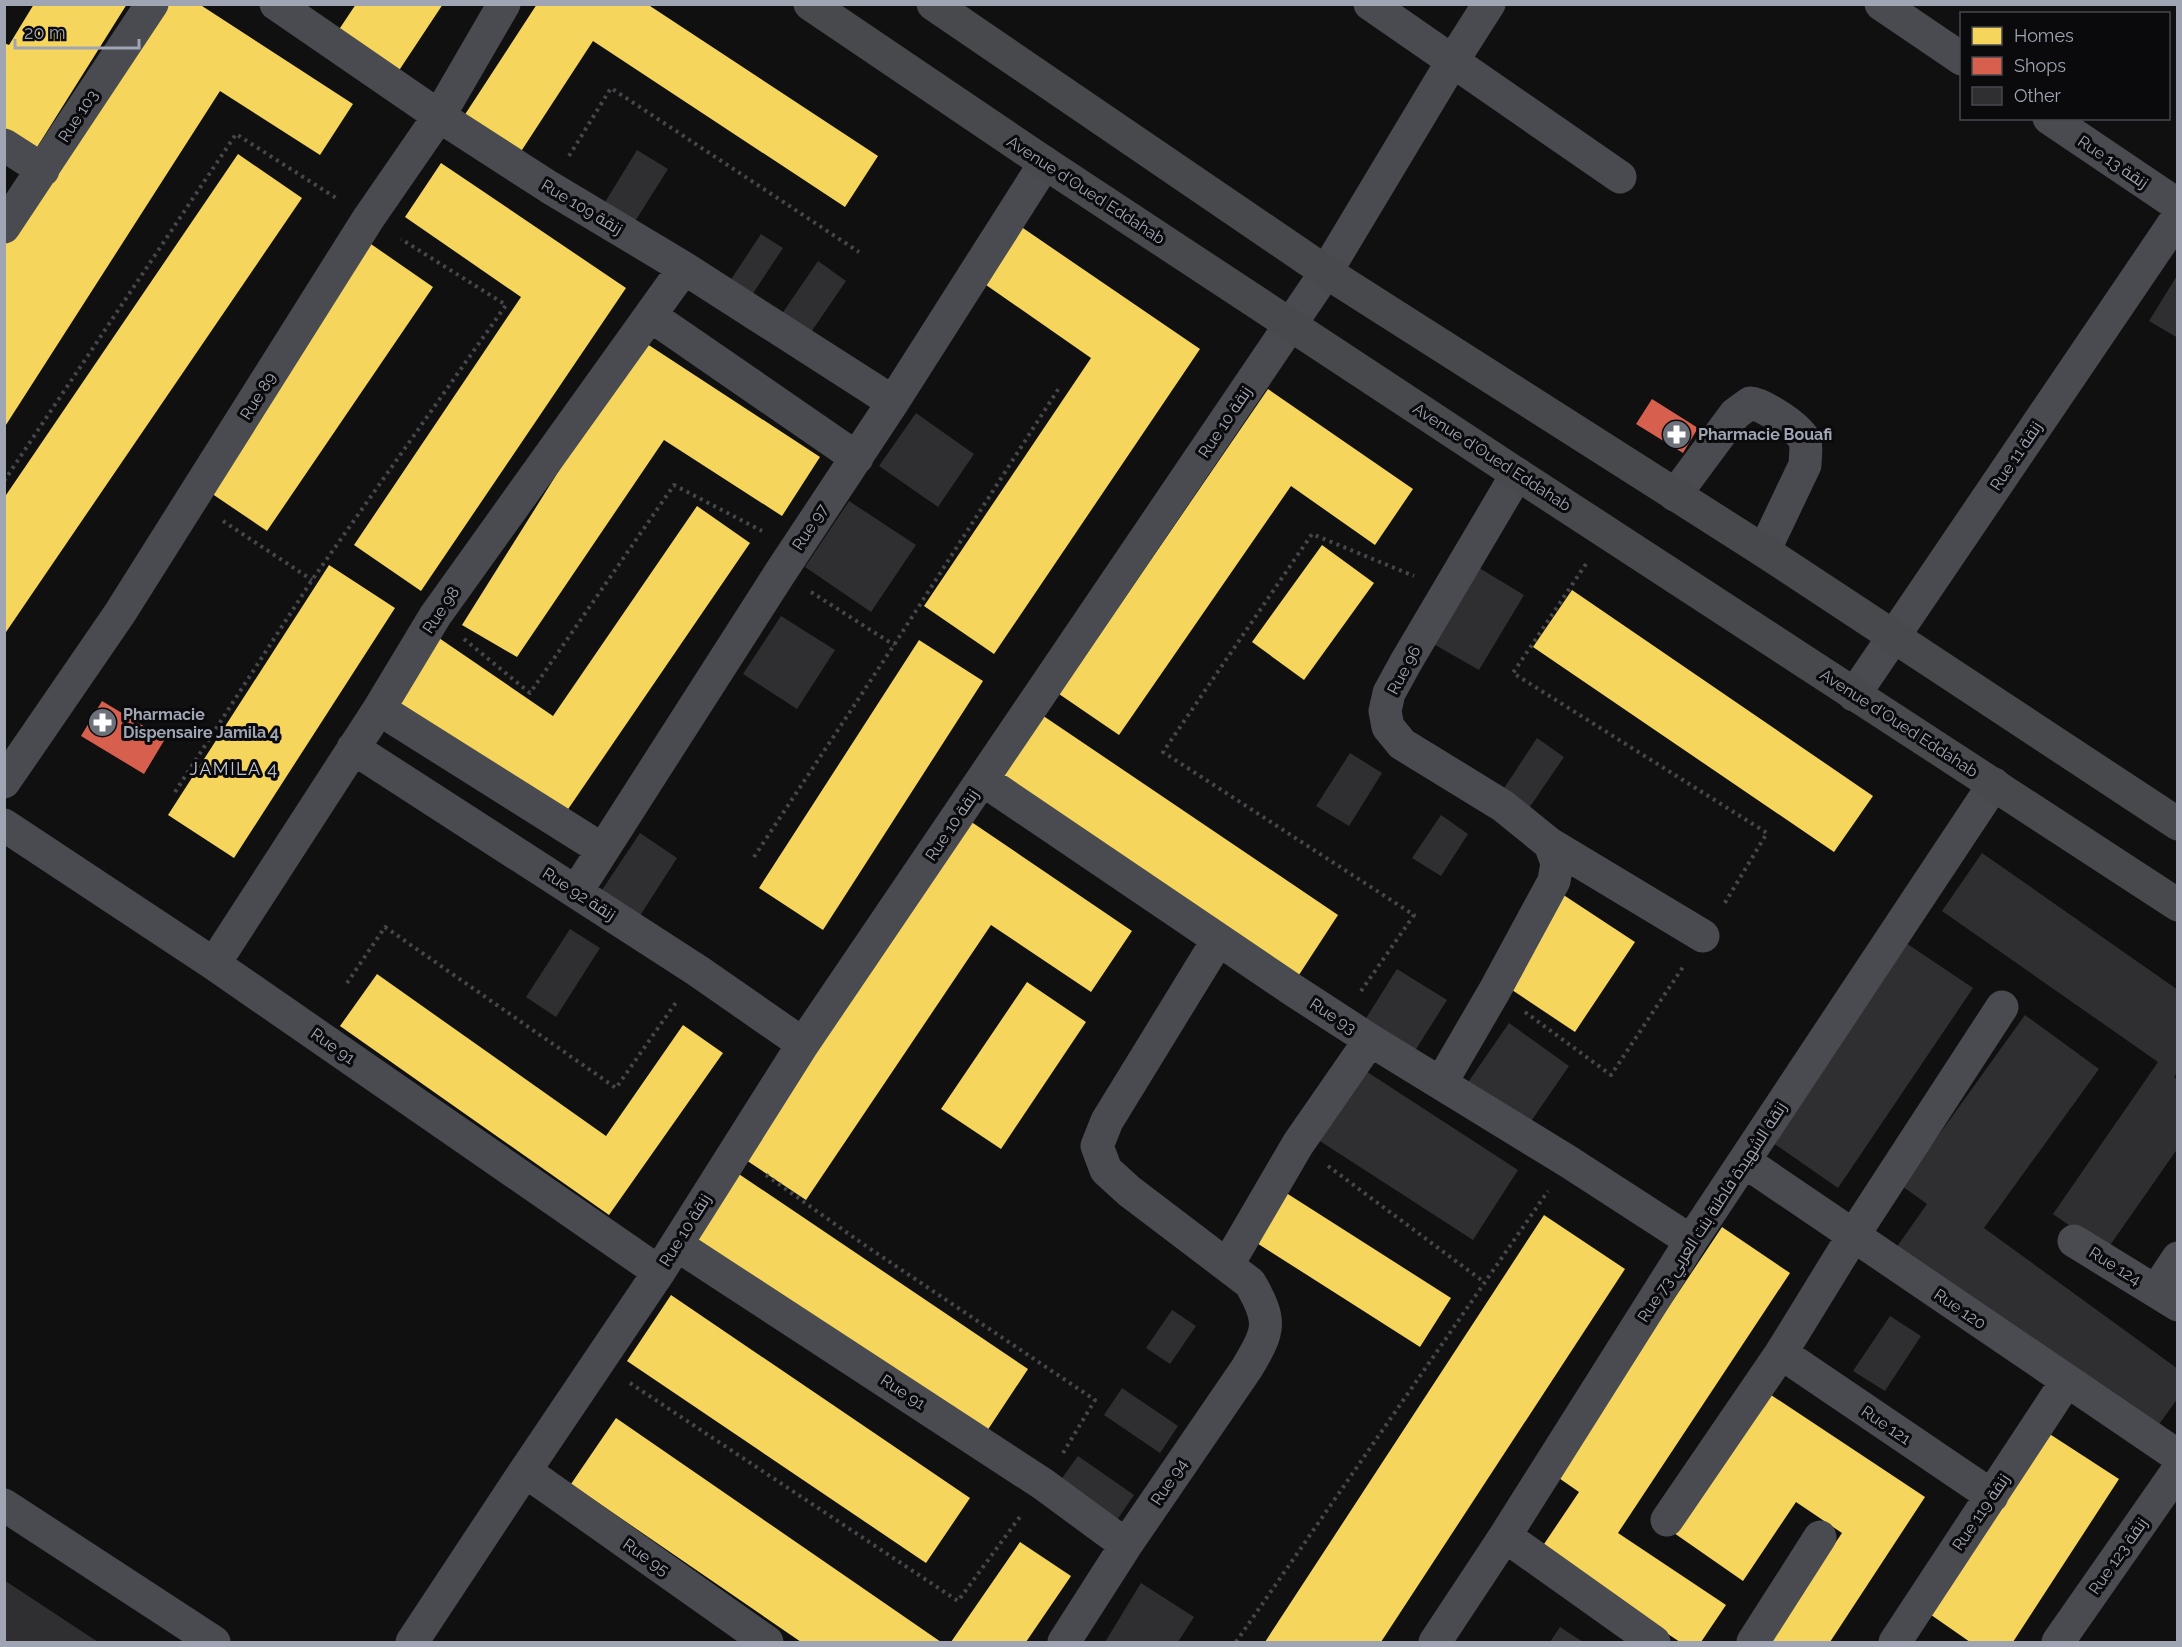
<svg xmlns="http://www.w3.org/2000/svg" width="2182" height="1647" font-family="Raleway,Cairo,sans-serif">
<rect width="100%" height="100%" fill="#101010"/>
<!-- homes -->
<path fill="#f6d55c" d="M 34,4 L 127,4 L 34,152 L 4,133 L 4,43 L 9,45 Z
M 156,4 L 199,4 L 353,104 L 320,155 L 220,91 L 4,428 L 4,242 Z
M 356,4 L 443,4 L 396,75 L 336,34 Z
M 537,4 L 647,4 L 878,156 L 845,207 L 593,41 L 520,153 L 464,116 Z
M 238,154 L 302,198 L 4,635 L 4,498 Z
M 441,163 L 626,288 L 421,591 L 354,545 L 521,297 L 405,217 Z
M 1014,222 L 1200,349 L 994,654 L 924,606 L 1091,358 L 976,278 Z
M 368,242 L 433,287 L 267,531 L 202,487 Z
M 641,340 L 820,457 L 782,516 L 664,440 L 517,657 L 462,625 Z
M 1268,389 L 1413,489 L 1375,545 L 1291,486 L 1119,735 L 1059,694 Z
M 697,506 L 750,543 L 560,821 L 392,705 L 439,638 L 553,716 Z
M 1322,545 L 1374,583 L 1304,680 L 1252,642 Z
M 329,565 L 395,608 L 234,858 L 168,815 Z
M 1572,590 L 1873,796 L 1834,852 L 1533,647 Z
M 919,640 L 983,681 L 823,930 L 759,888 Z
M 1039,713 L 1338,915 L 1295,981 L 995,778 Z
M 970,821 L 1132,931 L 1091,992 L 991,925 L 806,1200 L 743,1158 Z
M 1562,894 L 1635,942 L 1575,1032 L 1503,984 Z
M 377,974 L 606,1136 L 683,1025 L 723,1053 L 609,1215 L 340,1026 Z
M 1027,982 L 1086,1022 L 1001,1149 L 941,1109 Z
M 730,1168 L 1028,1369 L 985,1434 L 687,1232 Z
M 1280,1189 L 1451,1298 L 1420,1347 L 1249,1238 Z
M 1544,1215 L 1625,1269 L 1381,1642 L 1265,1642 Z
M 1722,1227 L 1790,1273 L 1618,1533 L 1726,1605 L 1701,1642 L 1680,1642 L 1540,1550 L 1579,1492 L 1556,1476 Z
M 671,1295 L 970,1498 L 926,1563 L 627,1361 Z
M 1768,1393 L 1925,1497 L 1830,1642 L 1768,1642 L 1842,1533 L 1796,1502 L 1743,1581 L 1674,1533 Z
M 616,1418 L 941,1642 L 801,1642 L 571,1484 Z
M 2045,1431 L 2119,1479 L 2013,1642 L 1970,1642 L 1924,1610 Z
M 1020,1542 L 1071,1576 L 1026,1642 L 951,1642 Z"/>
<!-- shops -->
<path fill="#d6604d" d="M 1652,399 L 1698,428 L 1683,453 L 1636,424 Z
M 102,701 L 165,739 L 144,774 L 81,736 Z"/>
<!-- building -->
<path fill="#2f2f31" d="M 637,150 L 668,169 L 629,231 L 599,212 Z
M 761,234 L 783,248 L 748,301 L 726,287 Z
M 818,261 L 846,281 L 805,341 L 777,321 Z
M 2178,274 L 2178,338 L 2149,321 Z
M 916,413 L 974,454 L 938,507 L 879,466 Z
M 849,501 L 916,545 L 871,612 L 805,567 Z
M 1476,566 L 1524,595 L 1479,670 L 1430,642 Z
M 781,616 L 835,650 L 797,709 L 743,674 Z
M 1537,738 L 1564,757 L 1525,814 L 1499,796 Z
M 1350,753 L 1382,773 L 1349,826 L 1316,806 Z
M 1441,815 L 1468,834 L 1441,876 L 1412,858 Z
M 640,833 L 677,858 L 636,922 L 598,896 Z
M 1982,853 L 2178,990 L 2178,1072 L 2174,1077 L 2178,1080 L 2178,1148 L 2106,1251 L 2053,1214 L 2158,1062 L 1942,911 Z
M 570,929 L 600,948 L 556,1017 L 526,997 Z
M 1900,939 L 1973,988 L 1838,1188 L 1766,1138 Z
M 1397,969 L 1447,1000 L 1413,1054 L 1363,1023 Z
M 2025,1015 L 2099,1069 L 1984,1228 L 2178,1369 L 2178,1398 L 2152,1434 L 1896,1248 L 1927,1204 L 1902,1186 Z
M 1509,1023 L 1569,1066 L 1523,1133 L 1462,1091 Z
M 1355,1064 L 1518,1170 L 1473,1240 L 1309,1134 Z
M 1172,1310 L 1196,1326 L 1170,1364 L 1146,1348 Z
M 1890,1316 L 1921,1336 L 1885,1391 L 1853,1371 Z
M 1122,1388 L 1178,1426 L 1160,1453 L 1104,1415 Z
M 1078,1456 L 1134,1495 L 1117,1520 L 1060,1481 Z
M 4,1580 L 98,1642 L 4,1642 Z
M 1141,1583 L 1194,1617 L 1178,1642 L 1105,1642 Z
M 1560,1627 L 1583,1642 L 1550,1642 Z"/>
<g fill="none" stroke-linecap="round" stroke-linejoin="round">
<!-- path -->
<path stroke="#45474b" stroke-width="4" stroke-dasharray="3 4.5" stroke-linecap="butt" d="M 569,156 L 611,88 L 859,252
M 4,481 L 236,134 L 336,198
M 223,521 L 312,580
M 1586,564 L 1513,673 L 1767,833 L 1723,906
M 811,592 L 894,645
M 464,639 L 530,693 L 674,485 L 762,531
M 175,792 L 312,580 L 506,305 L 401,239
M 754,857 L 894,645 L 1059,388
M 347,983 L 385,927 L 616,1088 L 677,1001
M 1361,991 L 1414,915 L 1163,752 L 1312,534 L 1414,576
M 1525,1012 L 1611,1075 L 1683,967
M 1328,1166 L 1484,1282
M 766,1175 L 863,1244 L 1095,1400 L 1063,1453
M 630,1383 L 958,1601 L 1022,1514
M 1236,1642 L 1548,1191"/>
<!-- street -->
<path stroke="#4a4b50" stroke-width="33" d="M 276,4 L 439,116 L 549,187 L 684,268 L 893,402
M 1370,4 L 1620,177
M 1881,4 L 1962,59
M 2049,118 L 2178,205
M 4,145 L 43,170
M 4,227 L 152,4
M 651,316 L 857,458
M 1675,495 L 1735,414 L 1750,403 C 1763,404 1800,428 1805,441 C 1807,448 1805,458 1805,465 L 1764,551
M 1854,695 L 2178,217
M 379,709 L 603,850
M 353,748 L 698,971 L 803,1044
M 983,780 L 1293,990 L 1370,1040 L 1569,1162 L 1691,1241
M 4,782 L 120,613 L 368,219 L 439,116 L 504,4
M 4,825 L 214,964 L 659,1272
M 1550,844 L 1703,936
M 576,892 L 780,573 L 893,402 L 1045,163
M 214,964 L 379,709 L 435,616 L 684,268
M 1441,1083 L 1495,990 L 1554,881 L 1557,863 L 1550,844 L 1503,806 L 1402,744 L 1388,727 L 1385,711 L 1389,693 L 1406,662 L 1517,474
M 1744,1161 L 2178,1456
M 2074,1241 L 2178,1305
M 677,1245 L 1043,1484 L 1126,1545
M 1228,1264 L 1298,1144 L 1370,1040
M 2156,1291 L 2178,1258
M 1781,1353 L 1992,1496
M 525,1471 L 767,1642
M 4,1505 L 214,1642
M 1667,1520 L 1781,1353 L 1853,1236 L 2002,1007
M 1505,1536 L 1654,1642
M 412,1642 L 525,1471 L 659,1272 L 803,1044 L 1326,272 L 1452,62 L 1489,4
M 1064,1642 L 1126,1545 L 1247,1368 C 1269,1331 1273,1322 1250,1283 L 1129,1191 L 1106,1170 L 1097,1146 L 1107,1121 L 1218,940
M 1435,1642 L 1505,1536 L 1691,1241 L 1994,784
M 1753,1642 L 1820,1537
M 1895,1642 L 2066,1382
M 2058,1642 L 2178,1470"/>
<!-- secondary -->
<path stroke="#48494d" stroke-width="33" d="M 810,4 L 1045,163 L 1517,474 L 2178,905
M 933,4 L 1326,272 L 1764,551 L 2178,824"/>
</g>
<!-- icons -->
<defs>
<symbol id="pharmacy-disc" viewBox="-11 -11 22 22"><circle r="9.5" fill="#6d717a" stroke="#0a0a0c"/><path d="M-2-6h4v4h4v4h-4v4h-4v-4h-4v-4h4Z" fill="#fff"/></symbol>
</defs>
<g fill-rule="evenodd">
<use href="#pharmacy-disc" x="1660" y="418" width="33" height="33"/>
<use href="#pharmacy-disc" x="86" y="706" width="33" height="33"/>
</g>
<g text-anchor="middle" dominant-baseline="central" stroke-width="6" stroke-linejoin="round" paint-order="stroke">
<!-- street labels -->
<g font-size="16" fill="#9fa5b3" stroke="#0a0a0c">
<text transform="translate(78 116) rotate(-57)">Rue 103</text>
<text transform="translate(2113 162) rotate(34)">Rue 13 زنقة</text>
<text transform="translate(1086 190) rotate(33)">Avenue d'Oued Eddahab</text>
<text transform="translate(582 207) rotate(31)">Rue 109 زنقة</text>
<text transform="translate(258 396) rotate(-58)">Rue 89</text>
<text transform="translate(1225 422) rotate(-56)">Rue 10 زنقة</text>
<text transform="translate(2016 456) rotate(-56)">Rue 11 زنقة</text>
<text transform="translate(1492 457) rotate(33)">Avenue d'Oued Eddahab</text>
<text transform="translate(810 527) rotate(-57)">Rue 97</text>
<text transform="translate(441 610) rotate(-56)">Rue 98</text>
<text transform="translate(1404 670) rotate(-62)">Rue 96</text>
<text transform="translate(1899 723) rotate(33)">Avenue d'Oued Eddahab</text>
<text transform="translate(952 825) rotate(-56)">Rue 10 زنقة</text>
<text transform="translate(579 894) rotate(33)">Rue 92 زنقة</text>
<text transform="translate(1333 1016) rotate(33)">Rue 93</text>
<text transform="translate(333 1046) rotate(35)">Rue 91</text>
<text transform="translate(1712 1212) rotate(-57)">Rue 73 زنقة الشهيدة فاطنة بنت العربي</text>
<text transform="translate(685 1230) rotate(-58)">Rue 10 زنقة</text>
<text transform="translate(2115 1266) rotate(32)">Rue 124</text>
<text transform="translate(1960 1309) rotate(34)">Rue 120</text>
<text transform="translate(903 1392) rotate(33)">Rue 91</text>
<text transform="translate(1886 1425) rotate(34)">Rue 121</text>
<text transform="translate(1169 1482) rotate(-56)">Rue 94</text>
<text transform="translate(1981 1512) rotate(-56)">Rue 119 زنقة</text>
<text transform="translate(2118 1556) rotate(-55)">Rue 123 زنقة</text>
<text transform="translate(646 1557) rotate(35)">Rue 95</text>
</g>
<!-- poi labels -->
<g font-size="16" font-weight="bold" fill="#9fa5b3" stroke="#0a0a0c" text-anchor="start">
<text x="1698" y="434">Pharmacie Bouafi</text>
<text x="123" y="714">Pharmacie<tspan x="123" dy="18">Dispensaire Jamila 4</tspan></text>
</g>
<!-- neighbourhood labels -->
<g font-size="18" letter-spacing="1.5" fill="#c0c4cf" stroke="#0a0a0c">
<text x="234" y="768">JAMILA 4</text>
</g>
</g>
<!-- border -->
<rect width="2182" height="1647" fill="none" stroke="#9fa5b3" stroke-width="12"/>
<!-- legend -->
<rect x="1960" y="12" width="210" height="108" fill="#0a0a0c" stroke="#46484f" stroke-width="1.5"/>
<rect x="1972" y="27" width="30" height="18" fill="#f6d55c" stroke="#46484f" stroke-width="1.5"/>
<text x="2014" y="42" font-size="18" fill="#9fa5b3">Homes</text>
<rect x="1972" y="57" width="30" height="18" fill="#d6604d" stroke="#46484f" stroke-width="1.5"/>
<text x="2014" y="72" font-size="18" fill="#9fa5b3">Shops</text>
<rect x="1972" y="87" width="30" height="18" fill="#2f2f31" stroke="#46484f" stroke-width="1.5"/>
<text x="2014" y="102" font-size="18" fill="#9fa5b3">Other</text>
<!-- scale -->
<path d="M15 39v9h124v-9" fill="none" stroke="#9fa5b3" stroke-width="3"/>
<text x="24" y="39" font-size="18" fill="#9fa5b3" stroke="#0a0a0c" stroke-width="4.5" paint-order="stroke">20 m</text>
</svg>
